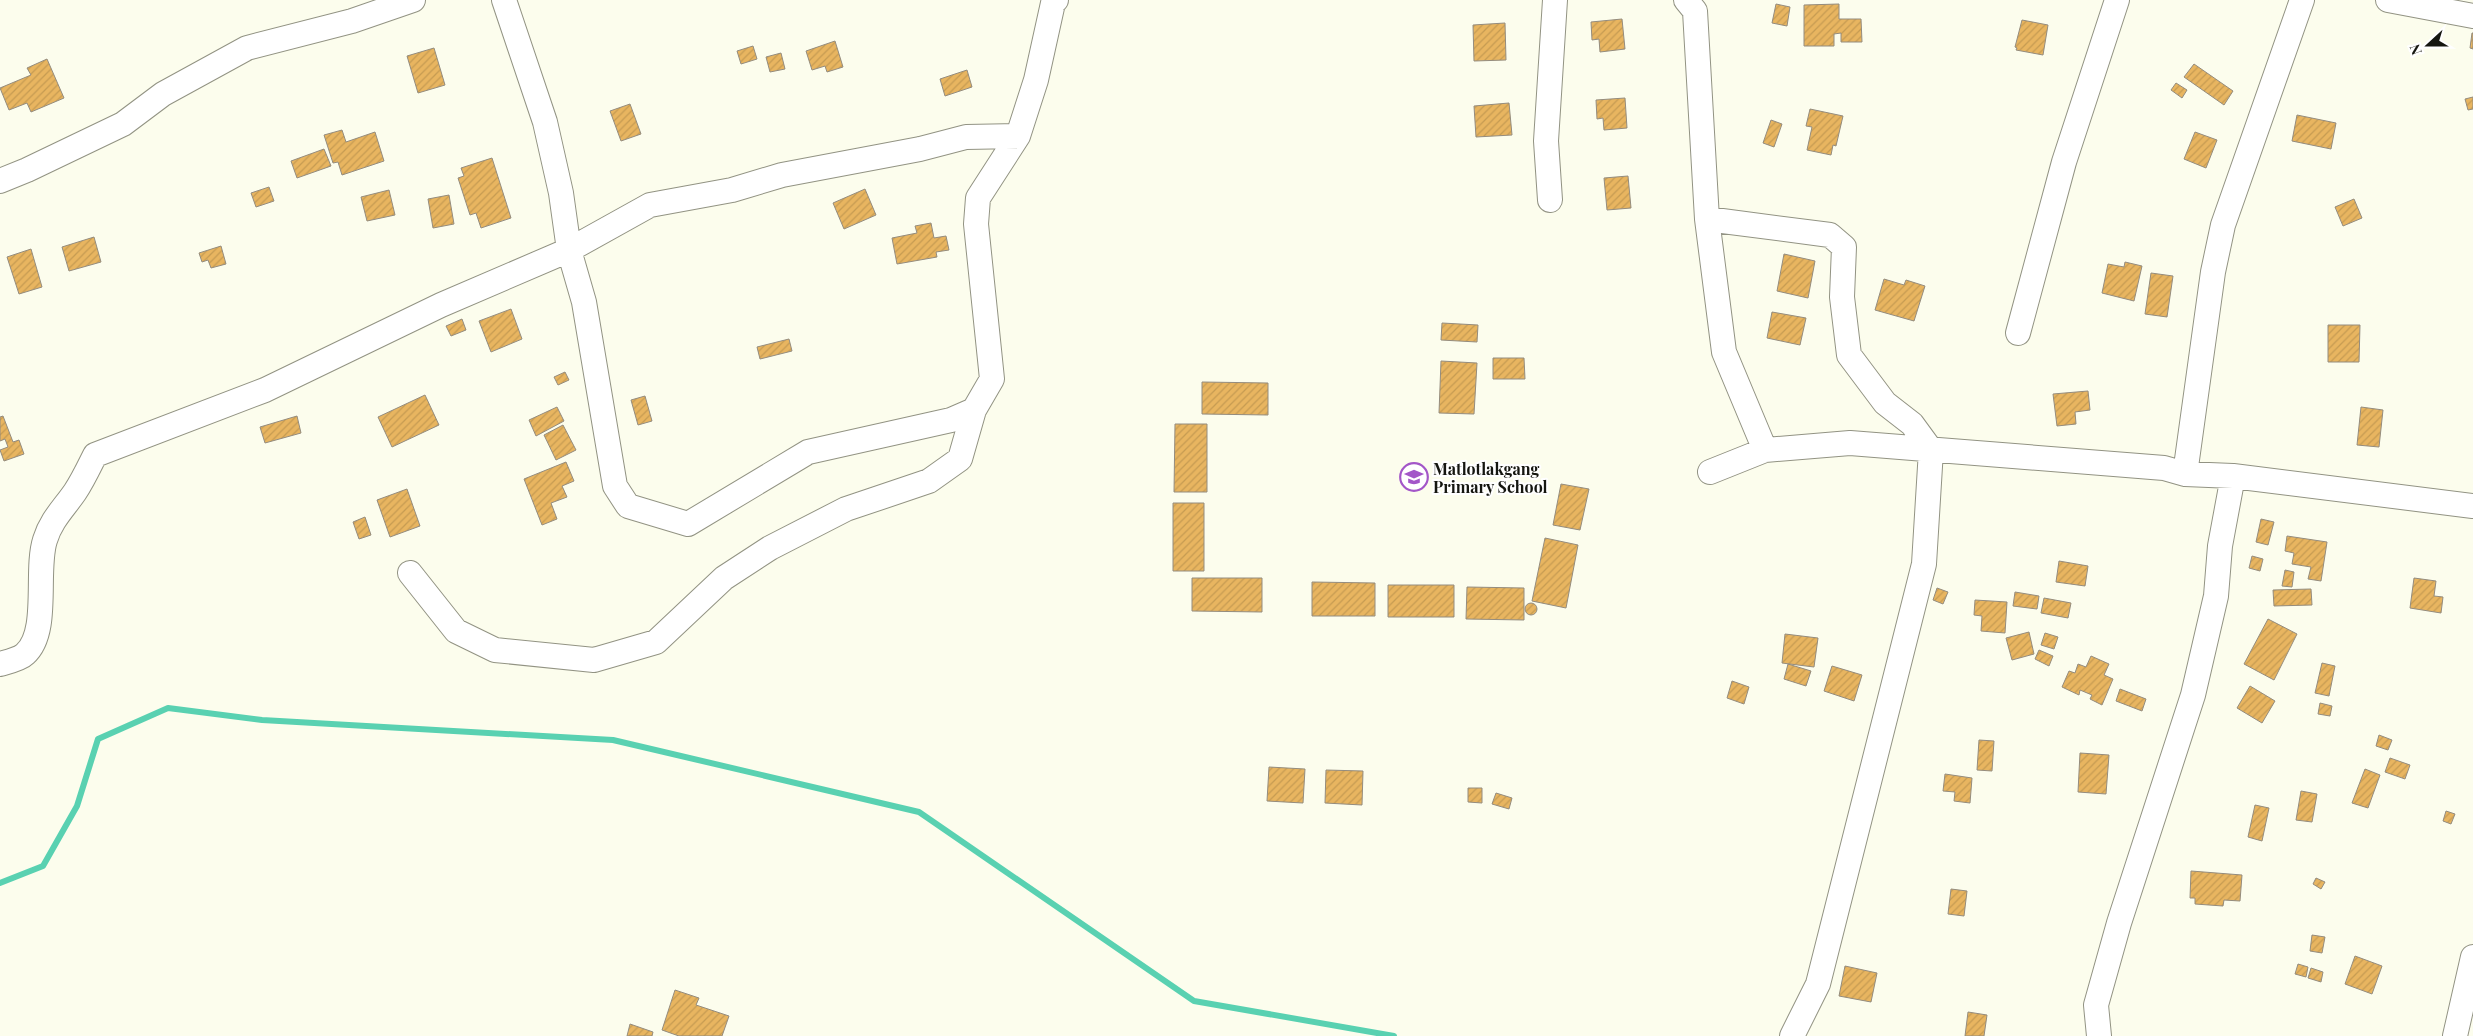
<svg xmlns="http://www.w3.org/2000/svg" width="2473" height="1036" font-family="'Playfair Display',serif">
<defs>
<pattern id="building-hatch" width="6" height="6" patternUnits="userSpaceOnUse" patternTransform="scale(1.25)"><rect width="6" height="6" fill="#e8b560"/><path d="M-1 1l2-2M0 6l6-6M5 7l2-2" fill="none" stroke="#c69b52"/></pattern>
</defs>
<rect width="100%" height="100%" fill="#fcfded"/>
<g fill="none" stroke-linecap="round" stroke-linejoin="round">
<!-- stream -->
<path stroke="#59d1b1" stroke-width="6" d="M 0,883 L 43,866 L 77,806 L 98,739 L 168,708 L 262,720 L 613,740 L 919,812 L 1194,1001 L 1394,1036"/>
</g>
<!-- building -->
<path fill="url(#building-hatch)" stroke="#948c7e" d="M 1776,4 L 1790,7 L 1787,26 L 1772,23 Z
M 1839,4 L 1839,19 L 1861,19 L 1862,42 L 1841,42 L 1841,33 L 1834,34 L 1834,46 L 1804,46 L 1804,5 Z
M 1622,19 L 1625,49 L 1600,52 L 1599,39 L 1592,40 L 1591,22 Z
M 2022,20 L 2048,25 L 2043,55 L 2016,50 L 2017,48 L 2015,47 Z
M 1505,23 L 1506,60 L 1474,61 L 1473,25 Z
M 2472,33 L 2473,33 L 2473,49 L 2470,48 Z
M 835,41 L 843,67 L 827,72 L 825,66 L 812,70 L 806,51 Z
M 753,46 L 757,59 L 741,64 L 737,51 Z
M 434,48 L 445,85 L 418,93 L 407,56 Z
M 781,53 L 785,69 L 770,72 L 766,57 Z
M 47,59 L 64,98 L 31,112 L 27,103 L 9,110 L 0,88 L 31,75 L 27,68 Z
M 2194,64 L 2233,91 L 2224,105 L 2184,77 Z
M 967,70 L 972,87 L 945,96 L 940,79 Z
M 2176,83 L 2187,90 L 2182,98 L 2171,90 Z
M 2473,97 L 2473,109 L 2468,110 L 2465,99 Z
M 1625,98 L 1627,128 L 1604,130 L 1603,118 L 1597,119 L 1596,100 Z
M 1509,103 L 1512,135 L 1476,137 L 1474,106 Z
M 630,104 L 641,134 L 621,141 L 610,111 Z
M 1810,109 L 1843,116 L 1836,146 L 1833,145 L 1831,155 L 1807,150 L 1812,127 L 1806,126 Z
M 2297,115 L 2336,123 L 2331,149 L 2292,141 Z
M 1771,120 L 1782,124 L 1774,147 L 1763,143 Z
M 342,130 L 346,142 L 375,132 L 384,161 L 342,175 L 338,162 L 333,163 L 324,135 Z
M 2195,132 L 2217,140 L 2206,168 L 2184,159 Z
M 324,149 L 331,166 L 297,178 L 291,161 Z
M 492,158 L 511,218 L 481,228 L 476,213 L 470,215 L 458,178 L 464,176 L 461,168 Z
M 1628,176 L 1631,208 L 1607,210 L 1604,178 Z
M 269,187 L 274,201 L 256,207 L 251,193 Z
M 865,189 L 876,215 L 844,229 L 833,203 Z
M 389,190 L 395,215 L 367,221 L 361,197 Z
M 449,195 L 454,224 L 433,228 L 428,199 Z
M 2354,199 L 2362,218 L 2343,226 L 2335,207 Z
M 931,223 L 934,238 L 946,236 L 949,250 L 936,252 L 937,257 L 897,264 L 892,238 L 917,233 L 915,226 Z
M 94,237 L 101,262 L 69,271 L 62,247 Z
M 221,246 L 226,264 L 211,268 L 208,260 L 202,262 L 199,253 Z
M 31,249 L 42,287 L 19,294 L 7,257 Z
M 1784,254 L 1815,261 L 1808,298 L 1777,291 Z
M 2125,262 L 2142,266 L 2134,301 L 2102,293 L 2108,264 L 2124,267 Z
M 2151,273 L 2173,276 L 2167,317 L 2145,314 Z
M 1884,279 L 1904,285 L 1906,280 L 1925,286 L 1914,321 L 1875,310 Z
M 511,309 L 522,339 L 491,352 L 479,321 Z
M 1772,312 L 1806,318 L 1800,345 L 1767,338 Z
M 462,319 L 466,330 L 451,336 L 446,326 Z
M 1442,323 L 1478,325 L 1477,342 L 1441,340 Z
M 2328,325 L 2360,325 L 2359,362 L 2328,362 Z
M 789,339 L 792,351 L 760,359 L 757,347 Z
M 1493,358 L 1524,358 L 1525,379 L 1493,379 Z
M 1441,361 L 1477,363 L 1474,414 L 1439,413 Z
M 565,372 L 569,380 L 558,385 L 554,377 Z
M 1202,382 L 1268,383 L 1268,415 L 1202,414 Z
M 2088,391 L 2090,410 L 2075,412 L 2076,424 L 2057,426 L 2053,394 Z
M 425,395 L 439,425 L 392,447 L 378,417 Z
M 645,396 L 652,421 L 638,425 L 631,400 Z
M 557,407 L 564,421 L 536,436 L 529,420 Z
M 2361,407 L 2383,410 L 2379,447 L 2357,445 Z
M 3,416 L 13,442 L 19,440 L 24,454 L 4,461 L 0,450 L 8,447 L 5,439 L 0,441 L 0,417 Z
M 297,416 L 301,433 L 265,443 L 260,427 Z
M 1175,424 L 1207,424 L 1207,492 L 1174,492 Z
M 563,425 L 576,450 L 556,460 L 544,435 Z
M 566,462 L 574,481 L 562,486 L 567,497 L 551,503 L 557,519 L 542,525 L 524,479 Z
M 1561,484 L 1589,489 L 1580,530 L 1553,525 Z
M 407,489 L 420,526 L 390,537 L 377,500 Z
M 1173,503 L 1204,503 L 1204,571 L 1173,571 Z
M 365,517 L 371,535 L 359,539 L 353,522 Z
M 2261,519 L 2274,522 L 2268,545 L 2256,542 Z
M 2287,536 L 2327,542 L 2321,581 L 2308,579 L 2311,567 L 2292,564 L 2294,553 L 2285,551 Z
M 1545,538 L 1578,545 L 1566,608 L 1532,601 Z
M 2252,556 L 2263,559 L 2260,571 L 2249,568 Z
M 2059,561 L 2088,566 L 2085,586 L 2056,582 Z
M 2285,570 L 2294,572 L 2292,587 L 2282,586 Z
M 1192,578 L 1262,578 L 1262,612 L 1192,611 Z
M 2414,578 L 2436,581 L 2434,596 L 2443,597 L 2441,613 L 2410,608 Z
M 1312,582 L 1375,583 L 1375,616 L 1312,616 Z
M 1388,585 L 1454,585 L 1454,617 L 1388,617 Z
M 1467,587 L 1524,588 L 1524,620 L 1466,619 Z
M 1937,588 L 1948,592 L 1943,604 L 1933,600 Z
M 2311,589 L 2312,605 L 2274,606 L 2273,590 Z
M 2015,592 L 2039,596 L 2037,609 L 2013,606 Z
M 2044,598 L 2071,603 L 2068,618 L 2041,613 Z
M 1975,600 L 2007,602 L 2005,633 L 1981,631 L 1982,616 L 1974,615 Z
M1525 609a6 6 0 1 1 12 0a6 6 0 1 1-12 0Z
M 2268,619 L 2297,634 L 2274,680 L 2244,664 Z
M 2029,632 L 2034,654 L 2012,660 L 2006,638 Z
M 2045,633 L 2058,637 L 2054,649 L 2041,645 Z
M 1785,634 L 1818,638 L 1814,667 L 1782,663 Z
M 2039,650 L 2053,656 L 2049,666 L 2035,659 Z
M 2091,656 L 2109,664 L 2104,675 L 2113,679 L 2102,705 L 2090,699 L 2092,695 L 2080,690 L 2079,695 L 2062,687 L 2069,671 L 2075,673 L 2078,664 L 2086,667 Z
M 2322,663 L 2335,666 L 2329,696 L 2315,693 Z
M 1788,664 L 1811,671 L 1806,686 L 1784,679 Z
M 1832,666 L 1862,675 L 1854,701 L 1824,691 Z
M 1732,681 L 1749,687 L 1744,704 L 1727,698 Z
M 2250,686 L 2275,701 L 2262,723 L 2237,708 Z
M 2120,689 L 2146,699 L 2142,711 L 2116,701 Z
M 2320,703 L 2332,706 L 2330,716 L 2318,714 Z
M 2379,735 L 2392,740 L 2388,750 L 2376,746 Z
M 1979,740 L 1994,741 L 1992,771 L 1977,770 Z
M 2080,753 L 2109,755 L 2106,794 L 2078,792 Z
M 2390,758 L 2410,765 L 2405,779 L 2385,772 Z
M 1269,767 L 1305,769 L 1303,803 L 1267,801 Z
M 2365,769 L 2380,775 L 2368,808 L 2352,803 Z
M 1326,770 L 1363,771 L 1362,805 L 1325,803 Z
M 1945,774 L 1972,778 L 1970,803 L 1954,801 L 1955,792 L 1943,791 Z
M 1468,788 L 1482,788 L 1482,803 L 1468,802 Z
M 2301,791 L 2317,794 L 2312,822 L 2296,820 Z
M 1496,793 L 1512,798 L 1509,809 L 1492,804 Z
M 2255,805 L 2269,808 L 2262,841 L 2248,837 Z
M 2446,811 L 2455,814 L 2451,824 L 2443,821 Z
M 2191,871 L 2242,875 L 2240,901 L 2224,900 L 2223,906 L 2195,904 L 2195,898 L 2190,898 Z
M 2316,878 L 2325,882 L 2321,889 L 2313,884 Z
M 1951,889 L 1967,891 L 1964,916 L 1948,914 Z
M 2312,935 L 2325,937 L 2322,953 L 2310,951 Z
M 2355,956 L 2382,966 L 2372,994 L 2345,984 Z
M 2298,964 L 2308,967 L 2306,977 L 2295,974 Z
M 1845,966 L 1877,973 L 1871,1002 L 1839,996 Z
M 2311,968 L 2323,972 L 2321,982 L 2308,978 Z
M 675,990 L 699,998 L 696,1005 L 729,1016 L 722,1036 L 679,1036 L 662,1030 Z
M 1968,1012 L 1987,1015 L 1984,1036 L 1965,1036 Z
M 630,1024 L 653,1032 L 652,1036 L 627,1036 Z"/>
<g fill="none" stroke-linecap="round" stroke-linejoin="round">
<defs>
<path id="minor" d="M 504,0 L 545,122 L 561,193 L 569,250 L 584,302 L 615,486 L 628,506 L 688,524 L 808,452 L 951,420 L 974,410 L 992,379 L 976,224 L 978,198 L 1018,136 L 1036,80 L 1053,3 L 1056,0
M 1686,0 L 1695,11 L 1707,219 L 1724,352 L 1765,450
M 2388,0 L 2473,16
M 0,181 L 27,170 L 123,124 L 163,94 L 247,48 L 352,21 L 413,0
M 1550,200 L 1546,141 L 1555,0
M 1707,219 L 1830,235 L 1844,247 L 1842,297 L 1849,355 L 1885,403 L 1912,424 L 1931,450 L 1924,564 L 1818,984 L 1792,1036
M 2018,333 L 2064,162 L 2117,0
M 1710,472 L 1765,450 L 1850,443 L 2164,468 L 2185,474 L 2233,476 L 2473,506
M 2185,474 L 2213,272 L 2223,225 L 2302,0
M 410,573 L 456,631 L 495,650 L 594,660 L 656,642 L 724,578 L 770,548 L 846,509 L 929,481 L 960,459 L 974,410
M 0,664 C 7,662 20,659 25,654 C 50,632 35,571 45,540 C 51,520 64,508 75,492 C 83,480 89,467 95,455 L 265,390 L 441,305 L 569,250 L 650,205 L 732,190 L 782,175 L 920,149 L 966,137 L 1018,136
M 2099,1036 L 2096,1005 L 2119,923 L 2193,695 L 2216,596 L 2220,546 L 2233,476
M 2455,1036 L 2473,957"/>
</defs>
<!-- minor casing -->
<use href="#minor" stroke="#929383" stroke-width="26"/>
<!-- minor -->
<use href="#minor" stroke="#fff" stroke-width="24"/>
</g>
<!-- icons -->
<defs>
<symbol id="school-ring" viewBox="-11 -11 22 22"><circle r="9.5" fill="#fff" stroke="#a356c8" stroke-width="1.5"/><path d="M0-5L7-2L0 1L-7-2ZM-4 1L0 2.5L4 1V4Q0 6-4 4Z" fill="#a356c8"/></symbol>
</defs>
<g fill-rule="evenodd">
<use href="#school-ring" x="1398" y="461" width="32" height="32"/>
</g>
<g text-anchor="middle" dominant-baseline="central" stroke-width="4" stroke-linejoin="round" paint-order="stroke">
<!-- poi labels -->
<g font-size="16" font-weight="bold" fill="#151610" stroke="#fff" text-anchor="start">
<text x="1433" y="468">Matlotlakgang<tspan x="1433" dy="18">Primary School</tspan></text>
</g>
</g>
<!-- north arrow -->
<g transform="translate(2428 45) rotate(249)" stroke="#ffffff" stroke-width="4" paint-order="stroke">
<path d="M0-4L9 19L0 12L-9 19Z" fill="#151610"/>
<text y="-8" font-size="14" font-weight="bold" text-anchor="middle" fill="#151610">N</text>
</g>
</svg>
